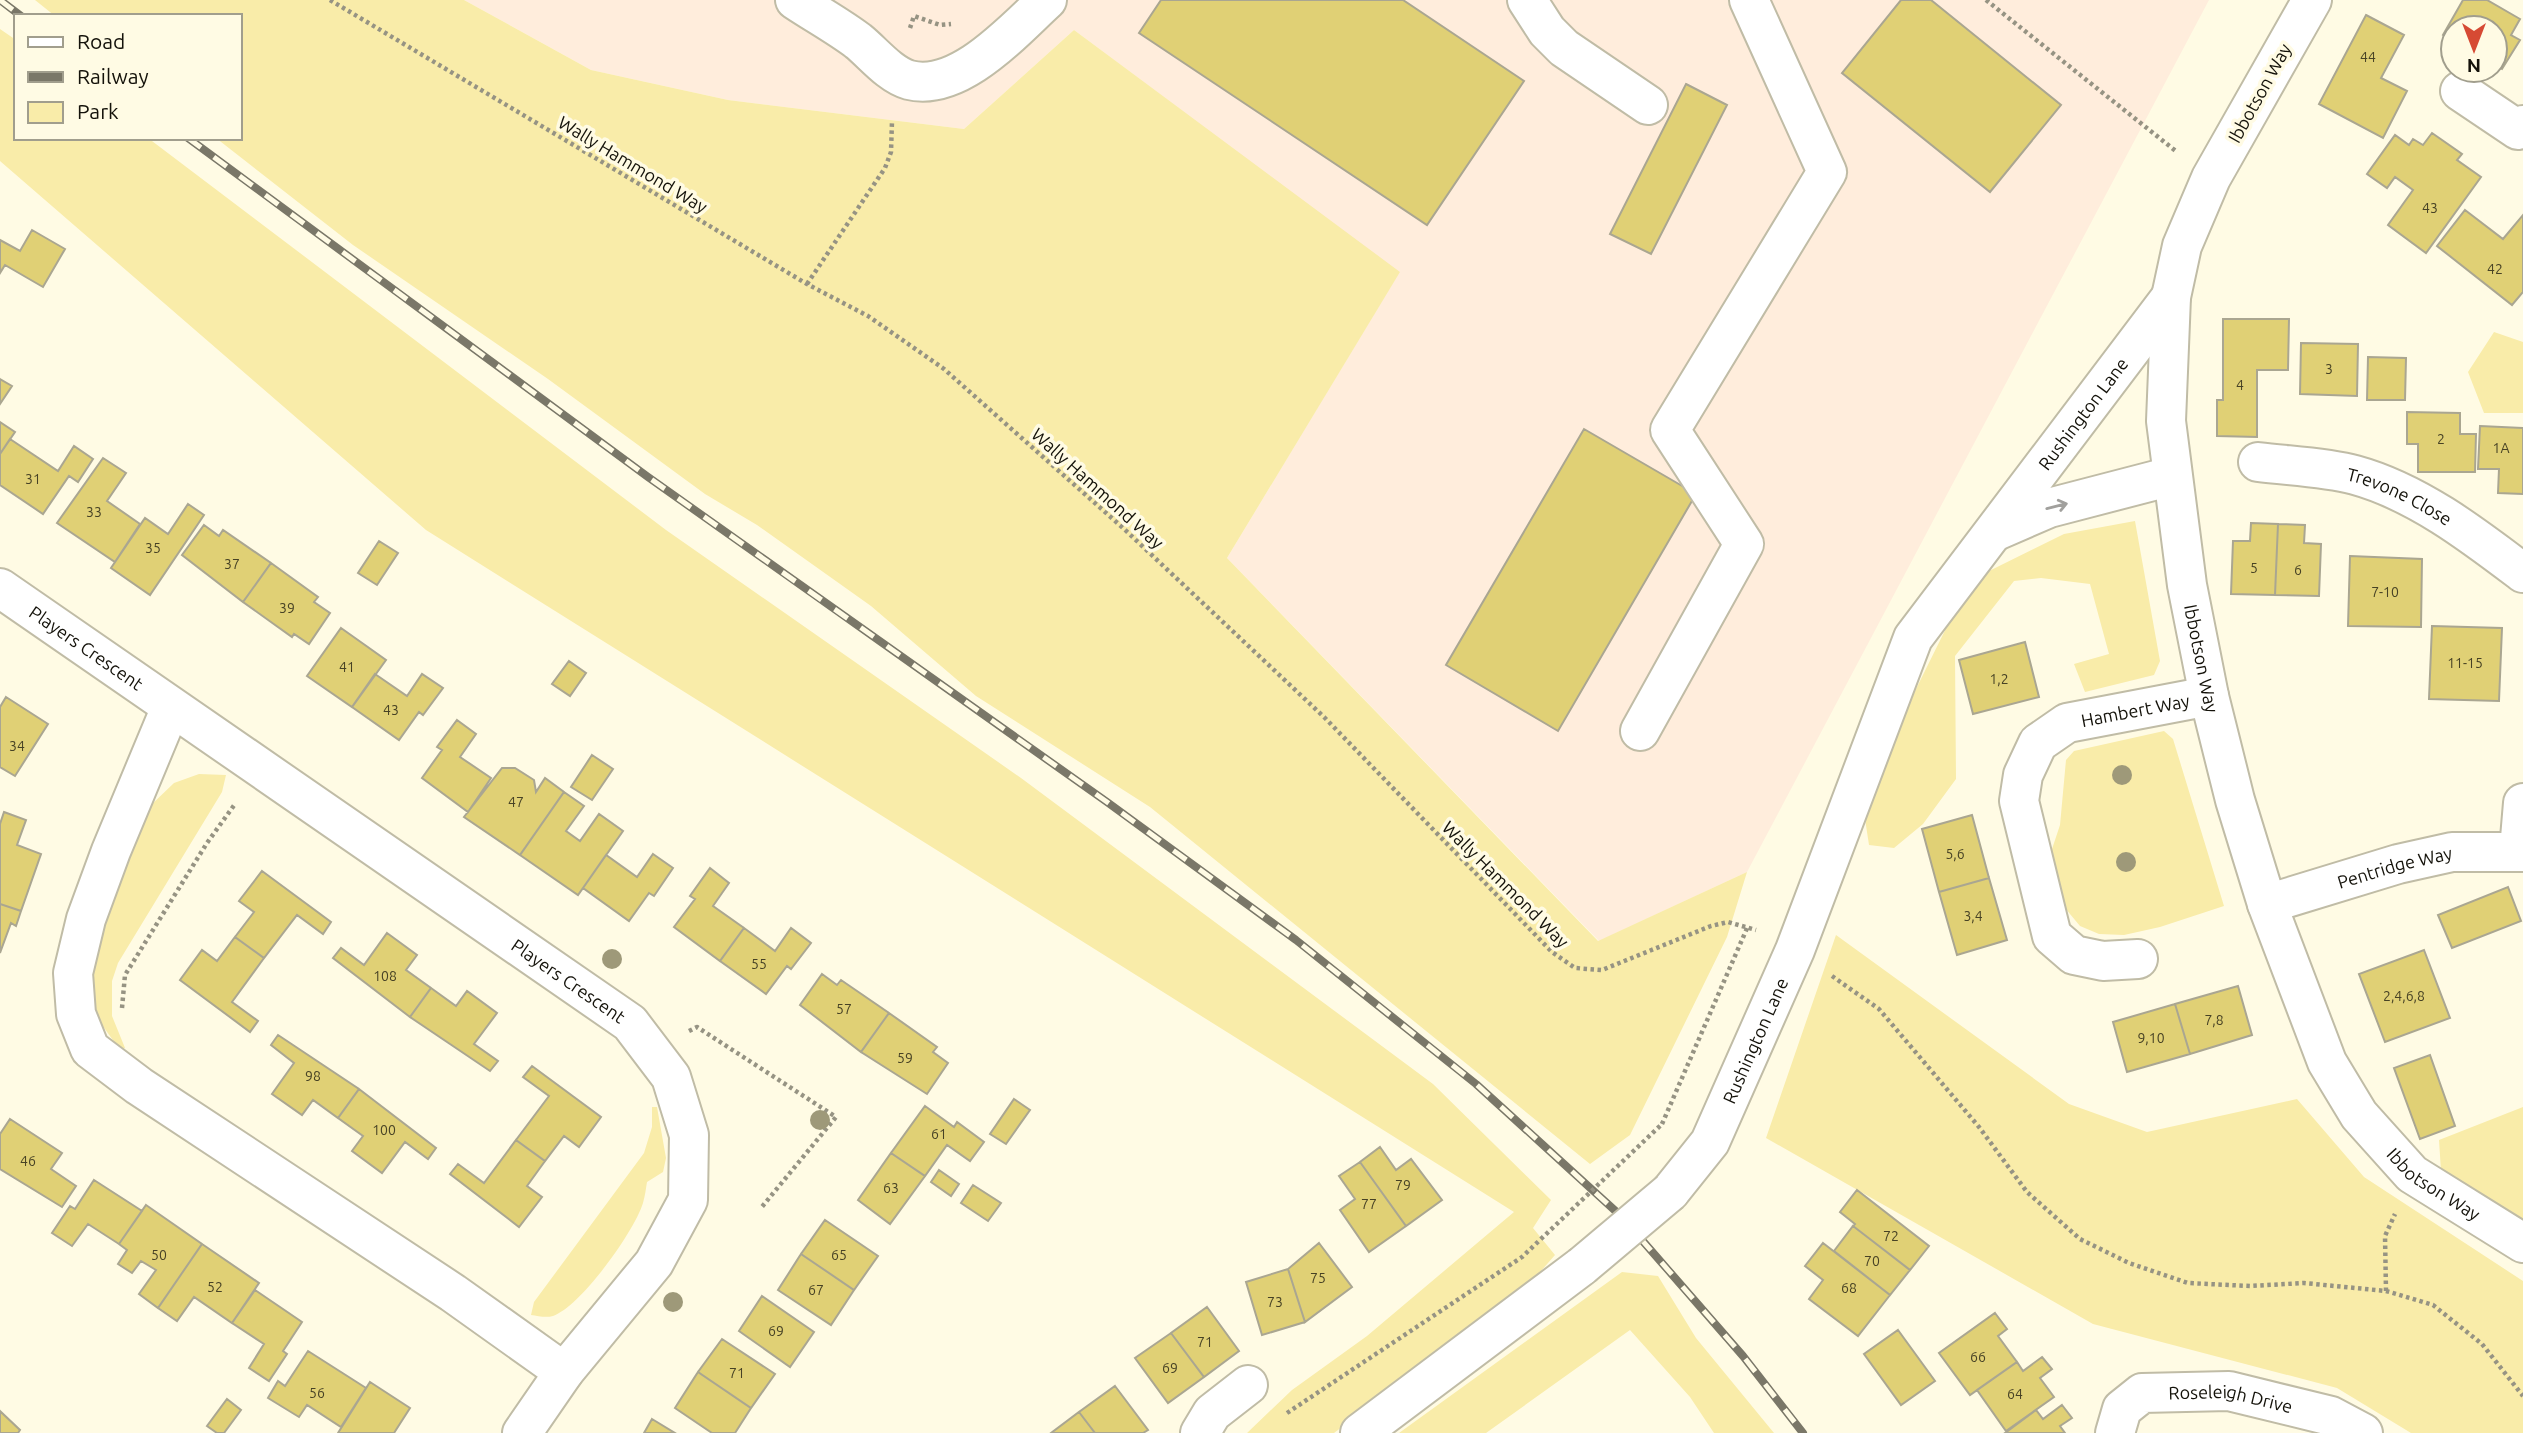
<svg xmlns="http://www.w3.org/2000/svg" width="2523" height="1433" font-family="Ubuntu,sans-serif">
<rect width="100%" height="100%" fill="#fffbe4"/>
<!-- commercial -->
<path fill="#ffeddc" d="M 464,0 L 2209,0 L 1747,872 L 1599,941 L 1227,558 L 1399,273 L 1074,30 L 964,129 L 728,100 L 591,70 Z"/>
<!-- green -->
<path fill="#f9eca9" d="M 35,0 L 464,0 L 591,70 L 728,100 L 964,129 L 1074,30 L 1400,272 L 1227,558 L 1598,941 L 1747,872 L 1727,937 L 1630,1135 L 1590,1164 L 1150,807 L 976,696 L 871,606 L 757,525 L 705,494 L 548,379 L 353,245 L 216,138 L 240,138 L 240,16 L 55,16 Z
M 0,29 L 16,40 L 16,138 L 148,138 L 666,530 L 1021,778 L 1433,1084 L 1551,1200 L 1533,1228 L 1555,1255 L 1526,1288 L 1334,1433 L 1247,1433 L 1292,1390 L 1367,1336 L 1514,1212 L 426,530 L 0,161 Z
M 2494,332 L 2523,342 L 2523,413 L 2484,413 L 2468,372 Z
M 2135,521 L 2160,661 L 2154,675 L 2085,692 L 2074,664 L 2109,654 L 2090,584 L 2041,578 L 2014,581 L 1955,656 L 1956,779 L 1923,824 L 1894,848 L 1869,845 L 1865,819 L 1915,691 L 1965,590 L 1983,574 L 2064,534 Z
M 2164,731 L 2173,739 L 2224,906 L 2160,927 L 2124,935 L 2099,934 L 2080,926 L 2060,902 L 2049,858 L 2060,825 L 2066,760 L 2074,751 Z
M 199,774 L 226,775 L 222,792 L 118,963 L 112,981 L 112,1016 L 125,1048 L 120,1050 L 97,1018 L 91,1004 L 91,961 L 124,865 L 150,806 L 174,783 Z
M 1836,935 L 2069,1104 L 2147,1132 L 2297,1099 L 2364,1177 L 2523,1281 L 2523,1433 L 2411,1433 L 2337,1388 L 2093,1324 L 1766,1138 Z
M 652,1107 L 657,1107 L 666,1158 L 663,1172 L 647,1182 C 646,1188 645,1196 643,1203 C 634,1232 581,1306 553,1316 C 546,1318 538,1316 531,1315 L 534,1302 L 644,1153 L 652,1127 Z
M 2523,1107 L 2523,1220 L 2441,1171 L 2439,1140 Z
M 1622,1272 L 1658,1276 L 1696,1338 L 1774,1433 L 1714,1433 L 1690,1397 L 1630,1330 L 1486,1433 L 1399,1433 Z"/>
<!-- building -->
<path fill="#e0d075" stroke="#aaa691" stroke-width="2" d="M 1161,0 L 1403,0 L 1524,81 L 1427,225 L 1139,33 Z
M 1901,0 L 1931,0 L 2061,105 L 1990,192 L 1842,73 Z
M 2463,0 L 2487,0 L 2520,19 L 2511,35 L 2520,40 L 2502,69 L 2495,65 L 2495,28 L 2453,28 L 2453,41 L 2443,35 Z
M 2366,15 L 2404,35 L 2381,78 L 2407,91 L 2383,138 L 2319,104 Z
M 1686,84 L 1727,105 L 1651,254 L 1610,234 Z
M 2432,133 L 2462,154 L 2457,160 L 2481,177 L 2426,253 L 2388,225 L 2413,190 L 2395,177 L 2387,188 L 2367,174 L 2395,135 L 2409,145 L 2413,139 L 2423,145 Z
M 2465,210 L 2503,239 L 2523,215 L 2523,292 L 2512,305 L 2437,246 Z
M 32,230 L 65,249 L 43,287 L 5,265 L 0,273 L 0,240 L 20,251 Z
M 2223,319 L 2289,319 L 2288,370 L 2257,370 L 2257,437 L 2217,436 L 2217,400 L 2223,400 Z
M 2301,343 L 2358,344 L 2357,396 L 2300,394 Z
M 2368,357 L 2406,358 L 2405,400 L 2367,400 Z
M 0,379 L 12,386 L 0,404 Z
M 2407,412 L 2460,413 L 2460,434 L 2476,434 L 2475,472 L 2418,472 L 2418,444 L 2407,444 Z
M 0,422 L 15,432 L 0,454 Z
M 2480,426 L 2523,428 L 2523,494 L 2498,493 L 2499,469 L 2478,469 Z
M 1584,429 L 1696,494 L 1558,731 L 1446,665 Z
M 10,439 L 58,471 L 74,446 L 93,459 L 78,482 L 69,476 L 43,514 L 0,485 L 0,454 Z
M 103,458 L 126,473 L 107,501 L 140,524 L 115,562 L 57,523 Z
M 188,504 L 204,515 L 150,595 L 111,568 L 145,518 L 168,534 Z
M 2251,523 L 2278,524 L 2275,595 L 2231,594 L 2233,541 L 2250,541 Z
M 2278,524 L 2305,525 L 2304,543 L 2321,544 L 2319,596 L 2275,595 Z
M 204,525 L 219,536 L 223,530 L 271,563 L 243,602 L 182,555 Z
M 379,541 L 398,553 L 377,585 L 358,573 Z
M 2350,556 L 2422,559 L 2421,627 L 2348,626 Z
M 271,563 L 318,597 L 314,602 L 330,613 L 309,644 L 294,634 L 292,637 L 243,602 Z
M 2432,626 L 2502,628 L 2499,701 L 2429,699 Z
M 341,628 L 386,660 L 352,707 L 307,676 Z
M 2025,642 L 2039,697 L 1973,714 L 1959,660 Z
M 569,661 L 586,673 L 570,696 L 552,684 Z
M 375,674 L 407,696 L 422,674 L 443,688 L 423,715 L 419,712 L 399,740 L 352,707 Z
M 6,697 L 48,724 L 15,776 L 0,767 L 0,707 Z
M 457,720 L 476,734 L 460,757 L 491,778 L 468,812 L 422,778 L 442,750 L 437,747 Z
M 592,755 L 613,769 L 592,800 L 571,787 Z
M 502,768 L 515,768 L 534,780 L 536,792 L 545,778 L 564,792 L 520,855 L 464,817 Z
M 564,792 L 584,806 L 566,831 L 580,841 L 599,814 L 623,831 L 578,895 L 520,855 Z
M 4,812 L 26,820 L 17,845 L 41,854 L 21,911 L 0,904 L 0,824 Z
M 1972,815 L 1989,878 L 1939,892 L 1922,829 Z
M 653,854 L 673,868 L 654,896 L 649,893 L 629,921 L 583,888 L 606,855 L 637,877 Z
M 710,868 L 729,883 L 713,906 L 744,928 L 720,961 L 674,927 L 695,899 L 690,896 Z
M 262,871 L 331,922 L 323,934 L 297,915 L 264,958 L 235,937 L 254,912 L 239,901 Z
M 1989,878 L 2007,940 L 1957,955 L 1939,892 Z
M 2508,887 L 2521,921 L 2452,948 L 2438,915 Z
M 0,904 L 21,911 L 16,926 L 11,923 L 0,953 Z
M 744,928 L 775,951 L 791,928 L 811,943 L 791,969 L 787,966 L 766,994 L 720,961 Z
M 387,933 L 417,955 L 406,970 L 431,988 L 410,1017 L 333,958 L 341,948 L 364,965 Z
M 235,937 L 264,958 L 232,1002 L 258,1021 L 250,1032 L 180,980 L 202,950 L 217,961 Z
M 2424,950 L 2450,1018 L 2385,1042 L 2359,974 Z
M 822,974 L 837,985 L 841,980 L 889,1013 L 861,1052 L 800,1005 Z
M 2238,986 L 2252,1035 L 2190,1054 L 2175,1004 Z
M 431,988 L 456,1006 L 467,991 L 497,1013 L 474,1044 L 498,1061 L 490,1071 L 410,1017 Z
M 2175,1004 L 2190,1054 L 2127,1072 L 2113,1022 Z
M 889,1013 L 937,1047 L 933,1052 L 948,1063 L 927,1094 L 861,1052 Z
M 278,1035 L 359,1089 L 338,1118 L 313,1100 L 302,1115 L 272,1094 L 294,1063 L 271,1045 Z
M 2430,1055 L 2455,1126 L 2420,1139 L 2394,1068 Z
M 532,1066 L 601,1117 L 579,1147 L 564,1136 L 545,1161 L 516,1140 L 549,1096 L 523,1077 Z
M 359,1089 L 436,1148 L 428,1159 L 405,1142 L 382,1173 L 352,1151 L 363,1136 L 338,1118 Z
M 1014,1099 L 1030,1110 L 1006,1144 L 990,1134 Z
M 925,1106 L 954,1127 L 957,1122 L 984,1142 L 970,1161 L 947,1145 L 925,1176 L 891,1153 Z
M 10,1119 L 62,1153 L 51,1169 L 76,1186 L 62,1207 L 0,1169 L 0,1134 Z
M 516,1140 L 545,1161 L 527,1186 L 542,1197 L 519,1227 L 450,1174 L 458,1164 L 484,1183 Z
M 1380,1147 L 1396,1170 L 1411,1159 L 1442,1200 L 1406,1226 L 1360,1162 Z
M 891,1153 L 925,1176 L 890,1224 L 858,1200 Z
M 1360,1162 L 1406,1226 L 1369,1252 L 1340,1210 L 1355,1199 L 1339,1176 Z
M 939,1170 L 959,1184 L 951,1196 L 931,1182 Z
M 94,1180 L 142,1211 L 119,1244 L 88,1224 L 72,1246 L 52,1233 L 70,1206 L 75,1209 Z
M 973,1185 L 1001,1203 L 988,1221 L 961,1203 Z
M 1857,1190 L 1929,1246 L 1910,1270 L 1853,1226 L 1855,1224 L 1840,1212 Z
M 146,1205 L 202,1244 L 158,1308 L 139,1294 L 156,1270 L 141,1261 L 132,1273 L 118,1264 L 127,1250 L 119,1244 Z
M 825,1220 L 878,1256 L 854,1290 L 801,1254 Z
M 1853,1226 L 1910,1270 L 1890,1295 L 1834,1251 Z
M 1319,1243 L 1352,1287 L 1305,1322 L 1288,1269 Z
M 1823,1243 L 1890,1295 L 1858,1336 L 1809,1299 L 1823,1280 L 1805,1266 Z
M 202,1244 L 259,1283 L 232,1323 L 194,1297 L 177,1321 L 158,1308 Z
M 801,1254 L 854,1290 L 831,1325 L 778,1290 Z
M 1288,1269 L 1305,1322 L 1262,1335 L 1246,1282 Z
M 255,1290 L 302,1322 L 283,1351 L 287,1354 L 269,1381 L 249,1368 L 264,1344 L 232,1323 Z
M 762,1296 L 814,1332 L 790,1367 L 739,1331 Z
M 1207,1307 L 1239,1351 L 1204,1377 L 1171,1333 Z
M 1995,1313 L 2007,1329 L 1998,1336 L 2017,1362 L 1970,1395 L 1939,1353 Z
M 1898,1330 L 1935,1381 L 1901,1405 L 1864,1354 Z
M 1171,1333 L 1204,1377 L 1168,1403 L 1135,1358 Z
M 722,1339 L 775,1374 L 751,1408 L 698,1372 Z
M 308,1351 L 366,1388 L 341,1427 L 307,1405 L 299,1417 L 268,1398 L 278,1381 L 285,1386 Z
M 2042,1357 L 2052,1369 L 2040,1378 L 2054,1397 L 2006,1431 L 1977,1390 L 2017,1362 L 2023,1371 Z
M 698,1372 L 751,1408 L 735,1433 L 712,1433 L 675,1408 Z
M 370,1382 L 410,1408 L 394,1433 L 338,1433 Z
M 1115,1386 L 1148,1430 L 1143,1433 L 1095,1433 L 1079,1412 Z
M 227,1399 L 241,1410 L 224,1433 L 217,1433 L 207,1426 Z
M 2062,1405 L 2072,1418 L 2060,1426 L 2065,1433 L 2005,1433 L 2036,1410 L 2043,1419 Z
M 0,1411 L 20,1430 L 18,1433 L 0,1433 Z
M 1079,1412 L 1095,1433 L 1051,1433 Z
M 652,1419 L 675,1433 L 644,1433 Z"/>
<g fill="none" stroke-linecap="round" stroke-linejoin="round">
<defs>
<g id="minor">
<path d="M 795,0 C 816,14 838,26 858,41 C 873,53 889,74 909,80 C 959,93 1014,30 1047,0"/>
<path d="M 1527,0 L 1547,31 L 1564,48 L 1648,105"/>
<path id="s1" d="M 2312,0 L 2211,178 L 2182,246 L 2171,297 L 2166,421 L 2187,585 L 2209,696 L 2235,800 L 2267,904 L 2327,1062 L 2359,1115 L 2412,1174 L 2523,1243"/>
<path d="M 2460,91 L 2518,130 L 2523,125"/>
<path id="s2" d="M 2258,462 C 2289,466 2325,467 2355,475 C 2417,492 2473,535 2523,573"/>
<path d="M 1996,531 L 2049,508 L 2172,476"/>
<path id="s3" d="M 0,588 L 630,1023 L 671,1077 L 689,1135 L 688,1200 L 654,1263 L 564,1372 L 522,1433"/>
<path d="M 171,707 L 111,851 L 86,919 L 73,973 L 76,1014 L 90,1049 L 139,1086 L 453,1293 L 564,1372"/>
<path d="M 1640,731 L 1744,544 L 1670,430 L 1827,172 L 1749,0"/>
<path d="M 2519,850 L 2523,803"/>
<path id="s4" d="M 2267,904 L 2398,864 L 2452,852 L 2523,852"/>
<path id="s5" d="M 2138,959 L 2103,961 L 2074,955 L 2052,936 L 2019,801 L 2023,775 L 2038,743 L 2067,723 L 2209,696"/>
<path id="s6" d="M 1670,1192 L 1710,1142 L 1795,950 L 1913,638 L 2171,297"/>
<path d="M 1200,1433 L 1212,1413 L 1248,1385"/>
<path d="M 1360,1433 L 1582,1266"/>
<path id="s7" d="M 2115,1433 L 2122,1409 L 2142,1393 L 2229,1391 L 2331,1416 L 2363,1433"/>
</g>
</defs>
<!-- minor casing -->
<use href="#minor" stroke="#c0bca6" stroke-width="42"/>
<!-- path -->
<path stroke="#969383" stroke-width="4.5" stroke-dasharray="3.5 3.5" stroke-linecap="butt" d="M 330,0 L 807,284 L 868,316 L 944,369 L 1123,528 L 1324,717 L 1552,952 L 1575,968 L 1602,970 L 1711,926 L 1728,922 L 1756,930
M 1986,0 L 2177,152
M 910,28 L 914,16 L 940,25 L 951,24
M 807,284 L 885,168 L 891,152 L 892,121
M 1832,976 L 1879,1009 L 1979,1127 L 2027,1192 L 2080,1239 L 2129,1263 L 2188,1283 L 2250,1286 L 2304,1283 L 2386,1291 L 2433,1305 L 2482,1344 L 2523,1396
M 122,1008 L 125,975 L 207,843 L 235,804
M 689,1031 L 697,1027 L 836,1117 L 761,1208
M 1662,1124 L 1748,926
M 2386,1291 L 2385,1236 L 2395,1214"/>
<!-- minor -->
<use href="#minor" stroke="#fff" stroke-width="38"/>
<defs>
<path id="rail" d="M 0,0 L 21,16
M 188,138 L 648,477 L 1107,802 L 1296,940 L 1476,1084 L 1621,1216 L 1743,1356 L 1803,1433"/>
</defs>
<!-- rail casing -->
<use href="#rail" stroke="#7a7768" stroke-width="8"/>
<!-- rail -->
<use href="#rail" stroke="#fffbe4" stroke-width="5" stroke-dasharray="16" stroke-linecap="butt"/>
<defs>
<path id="minor-bridge" d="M 1582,1266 L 1670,1192"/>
</defs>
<!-- minor-bridge casing -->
<use href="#minor-bridge" stroke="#c0bca6" stroke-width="42" stroke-linecap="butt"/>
<!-- path-bridge -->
<path stroke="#969383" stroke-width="4.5" stroke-dasharray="3.5 3.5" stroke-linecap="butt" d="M 1287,1413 L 1522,1257 L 1662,1124"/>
<!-- minor-bridge -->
<use href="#minor-bridge" stroke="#fff" stroke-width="38"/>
</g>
<!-- trees -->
<g fill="#9e9979">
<circle cx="2122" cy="775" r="10"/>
<circle cx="2126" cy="862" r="10"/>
<circle cx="612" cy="959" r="10"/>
<circle cx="820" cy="1120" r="10"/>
<circle cx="673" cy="1302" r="10"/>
</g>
<!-- one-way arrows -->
<defs><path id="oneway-shaft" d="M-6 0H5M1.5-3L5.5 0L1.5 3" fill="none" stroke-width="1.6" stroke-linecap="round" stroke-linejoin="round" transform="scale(1.75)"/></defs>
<use stroke="#a1a09d" href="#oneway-shaft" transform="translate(2057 506) rotate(-14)"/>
<g text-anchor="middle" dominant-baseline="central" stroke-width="7" stroke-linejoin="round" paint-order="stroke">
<!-- number labels -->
<g font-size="14" fill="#474225">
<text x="2368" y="57">44</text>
<text x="2430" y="208">43</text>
<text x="2495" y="269">42</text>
<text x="2329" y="369">3</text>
<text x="2240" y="385">4</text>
<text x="2441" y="439">2</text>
<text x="2501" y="448">1A</text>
<text x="33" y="479">31</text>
<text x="94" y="512">33</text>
<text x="153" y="548">35</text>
<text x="232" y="564">37</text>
<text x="2254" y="568">5</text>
<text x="2298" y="570">6</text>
<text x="2385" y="592">7-10</text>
<text x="287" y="608">39</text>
<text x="2465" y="663">11-15</text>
<text x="347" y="667">41</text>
<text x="1999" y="679">1,2</text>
<text x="391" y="710">43</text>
<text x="17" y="746">34</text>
<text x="516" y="802">47</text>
<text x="1955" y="854">5,6</text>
<text x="1973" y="916">3,4</text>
<text x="759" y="964">55</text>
<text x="385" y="976">108</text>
<text x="2404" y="996">2,4,6,8</text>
<text x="844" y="1009">57</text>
<text x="2214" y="1020">7,8</text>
<text x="2151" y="1038">9,10</text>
<text x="905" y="1058">59</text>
<text x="313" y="1076">98</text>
<text x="384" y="1130">100</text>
<text x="939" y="1134">61</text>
<text x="28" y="1161">46</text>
<text x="1403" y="1185">79</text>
<text x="891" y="1188">63</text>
<text x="1369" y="1204">77</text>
<text x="1891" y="1236">72</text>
<text x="159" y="1255">50</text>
<text x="839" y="1255">65</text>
<text x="1872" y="1261">70</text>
<text x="1318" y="1278">75</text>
<text x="215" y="1287">52</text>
<text x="1849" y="1288">68</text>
<text x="816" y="1290">67</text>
<text x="1275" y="1302">73</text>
<text x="776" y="1331">69</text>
<text x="1205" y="1342">71</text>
<text x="1978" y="1357">66</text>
<text x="1170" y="1368">69</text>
<text x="737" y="1373">71</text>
<text x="317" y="1393">56</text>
<text x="2015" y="1394">64</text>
</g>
<!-- street labels -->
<g font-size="18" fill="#14120a" stroke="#fffbe4">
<text transform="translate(2259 93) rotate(-61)">Ibbotson Way</text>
<text transform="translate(633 164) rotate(31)">Wally Hammond Way</text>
<text stroke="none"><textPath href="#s6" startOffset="889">Rushington Lane</textPath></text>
<text transform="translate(1098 488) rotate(42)">Wally Hammond Way</text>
<text stroke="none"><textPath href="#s2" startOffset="147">Trevone Close</textPath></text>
<text stroke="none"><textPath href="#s3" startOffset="105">Players Crescent</textPath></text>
<text stroke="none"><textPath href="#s1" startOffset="695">Ibbotson Way</textPath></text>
<text stroke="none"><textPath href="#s5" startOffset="399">Hambert Way</textPath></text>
<text stroke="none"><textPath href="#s4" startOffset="133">Pentridge Way</textPath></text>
<text transform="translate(1506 884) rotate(45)">Wally Hammond Way</text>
<text stroke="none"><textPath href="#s3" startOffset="691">Players Crescent</textPath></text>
<text stroke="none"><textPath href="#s6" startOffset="175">Rushington Lane</textPath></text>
<text stroke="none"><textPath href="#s1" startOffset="1283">Ibbotson Way</textPath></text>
<text stroke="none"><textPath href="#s7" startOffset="140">Roseleigh Drive</textPath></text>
</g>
</g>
<!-- legend -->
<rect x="14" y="14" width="228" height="126" fill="#fffbe4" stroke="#a19e8d" stroke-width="2"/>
<rect x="28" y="37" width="35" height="10" fill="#ffffff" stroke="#a19e8d" stroke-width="2"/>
<text x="77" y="49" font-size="21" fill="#14120a">Road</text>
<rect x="28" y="72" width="35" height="10" fill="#7a7768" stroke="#a19e8d" stroke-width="2"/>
<text x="77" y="84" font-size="21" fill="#14120a">Railway</text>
<rect x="28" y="102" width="35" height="21" fill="#f9eca9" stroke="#a19e8d" stroke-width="2"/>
<text x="77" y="119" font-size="21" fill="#14120a">Park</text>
<!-- north arrow -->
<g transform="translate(2474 49) rotate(180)"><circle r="33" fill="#fffbe4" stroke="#a19e8d" stroke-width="2"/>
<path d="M0-5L12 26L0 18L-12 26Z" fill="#d64a33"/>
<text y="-10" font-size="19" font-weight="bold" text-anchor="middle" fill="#14120a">N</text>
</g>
</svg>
